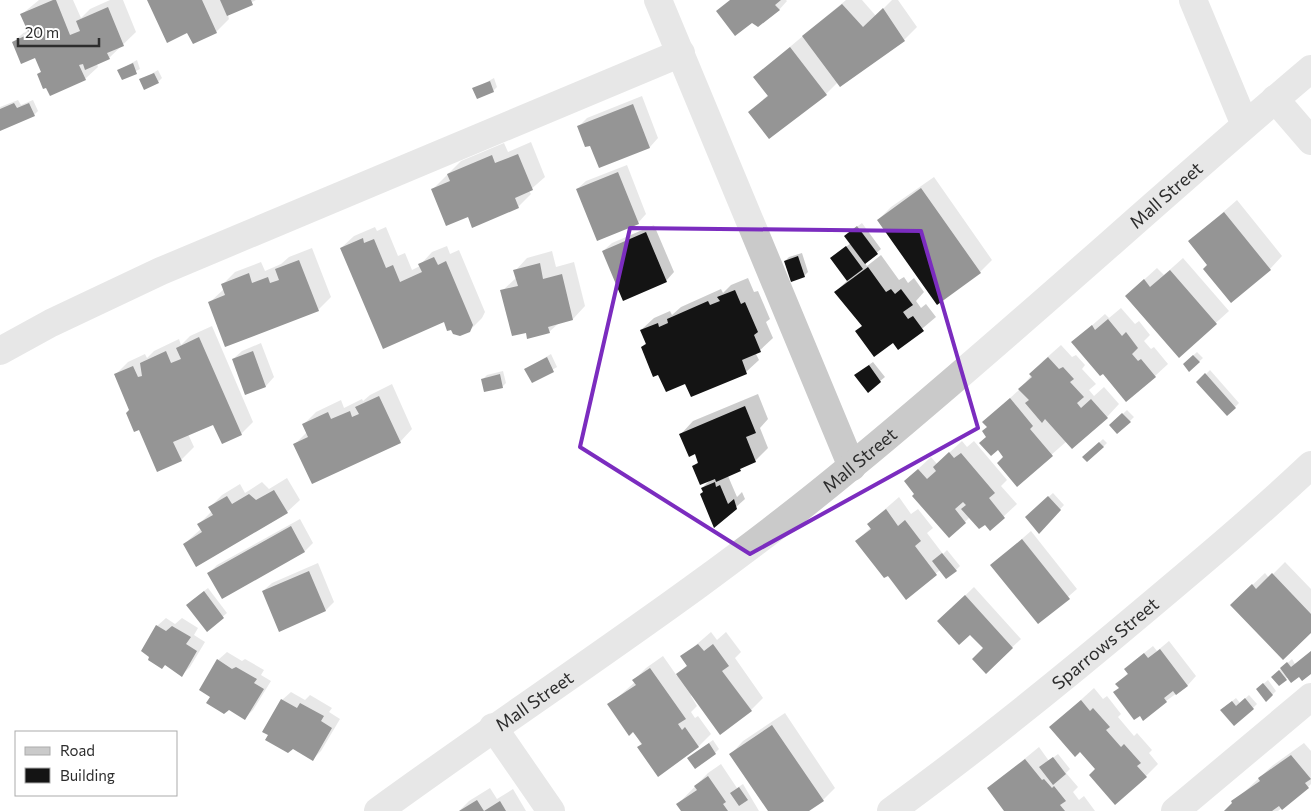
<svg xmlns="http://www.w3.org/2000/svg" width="1311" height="811" font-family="Commissioner,sans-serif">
<rect width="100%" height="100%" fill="#fff"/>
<!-- shadow -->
<path fill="#0003" d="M 39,0 L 73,0 L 81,18 L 90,9 L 110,0 L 123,0 L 136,32 L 109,58 L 97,64 L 98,67 L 85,79 L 38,74 L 42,71 L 36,56 L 13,42 L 28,29 L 22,14 Z
M 149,0 L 256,0 L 228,15 L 229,19 L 216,32 L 193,42 L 188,32 Z
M 730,0 L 786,0 L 787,1 L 779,10 Z
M 846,0 L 862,0 L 876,16 L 892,0 L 898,0 L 917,27 L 904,40 L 841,85 L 838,82 L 826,94 L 750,112 L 768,95 L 754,77 Z
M 137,60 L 140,69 L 122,78 L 119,70 Z
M 158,70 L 162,78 L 158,82 L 141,80 Z
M 494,78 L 497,87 L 493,91 L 474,89 Z
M 642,96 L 658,138 L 650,147 L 599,167 L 591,145 L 578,127 L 587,118 Z
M 18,100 L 21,105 L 33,100 L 38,111 L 34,115 L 0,129 L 0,107 Z
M 531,142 L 545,177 L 529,191 L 531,194 L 518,207 L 468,215 L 432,190 L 461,161 L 504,143 L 508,152 Z
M 627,165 L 646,214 L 638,223 L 577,189 L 586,181 Z
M 934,177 L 992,260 L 980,272 L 878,220 L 891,207 Z
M 1237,200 L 1282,256 L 1270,269 L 1208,265 L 1189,242 Z
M 862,223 L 881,249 L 865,263 L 867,266 L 881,255 L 899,280 L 904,277 L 908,283 L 914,278 L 924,292 L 916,301 L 921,308 L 926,304 L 936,317 L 898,349 L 893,342 L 863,325 L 835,292 L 848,280 L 831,258 L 851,243 L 850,232 Z
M 654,225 L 674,272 L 666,281 L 603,251 L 612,243 Z
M 375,227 L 377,231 L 386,227 L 398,256 L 405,253 L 412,270 L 420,266 L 420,265 L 432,252 L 447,246 L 450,254 L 459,250 L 485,312 L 482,318 L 469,331 L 444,321 L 341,248 L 354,236 Z
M 312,248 L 331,297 L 318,310 L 210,302 L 224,289 L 223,284 L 235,272 L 261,262 L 265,271 L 281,264 L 289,257 Z
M 552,251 L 556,267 L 574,262 L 585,306 L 573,319 L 559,323 L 549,332 L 526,332 L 502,291 L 517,277 L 515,271 L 527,258 Z
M 802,253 L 808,272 L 804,276 L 785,261 L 789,257 Z
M 1183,258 L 1229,311 L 1179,356 L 1126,296 L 1157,268 L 1164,275 Z
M 748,278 L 754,292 L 758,291 L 770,319 L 766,322 L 773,338 L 756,354 L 759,360 L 746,372 L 686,382 L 659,373 L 642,347 L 646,343 L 641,330 L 654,318 L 670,311 L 672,315 L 681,307 L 721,289 L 723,293 L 731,285 Z
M 1121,308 L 1135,324 L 1139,321 L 1150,335 L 1144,341 L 1151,349 L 1154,347 L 1168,364 L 1155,376 L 1103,372 L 1073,342 L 1105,314 L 1109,318 Z
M 212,326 L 253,422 L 241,434 L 214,423 L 188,434 L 194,447 L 181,460 L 131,410 L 116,374 L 128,362 L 145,354 L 147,358 L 154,351 L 179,339 L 181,345 L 190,336 Z
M 261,343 L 274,377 L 266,386 L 246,394 L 233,359 L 242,351 Z
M 1061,345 L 1072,357 L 1076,355 L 1085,365 L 1082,369 L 1096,384 L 1089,390 L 1094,396 L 1104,387 L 1119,404 L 1107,417 L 1067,441 L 1017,485 L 1005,457 L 987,436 L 988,427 L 984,422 L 1020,389 L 1043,361 Z
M 1197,352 L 1203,358 L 1190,370 L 1184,364 Z
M 551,354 L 557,367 L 532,382 L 526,369 Z
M 873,362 L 885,377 L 868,391 L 860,371 Z
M 1210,370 L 1239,403 L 1227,415 L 1198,382 Z
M 503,371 L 506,383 L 502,387 L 483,379 L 487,375 Z
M 392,384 L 412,429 L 400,442 L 295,444 L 307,432 L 304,424 L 316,412 L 341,400 L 344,408 L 362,399 L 363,401 L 370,395 Z
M 758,394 L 768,419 L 760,428 L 768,448 L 756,460 L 728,476 L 737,497 L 742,492 L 745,499 L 715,526 L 702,488 L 711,479 L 694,466 L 699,461 L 695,452 L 681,434 L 693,421 Z
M 1127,410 L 1134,417 L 1130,421 L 1111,425 Z
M 1103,439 L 1107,443 L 1103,447 L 1084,457 Z
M 962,441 L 967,447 L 974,441 L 1007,480 L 1001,486 L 1017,504 L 990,529 L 985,523 L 970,517 L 949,537 L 918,469 L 931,457 L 937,464 Z
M 287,478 L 300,500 L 287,512 L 184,544 L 201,529 L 199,524 L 212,511 L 210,507 L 222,495 L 240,484 L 245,493 L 262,482 L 269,489 Z
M 1053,493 L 1064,505 L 1039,532 L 1026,517 Z
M 899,497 L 911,514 L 918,509 L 933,528 L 927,533 L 943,554 L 947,550 L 960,566 L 956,570 L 940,570 L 907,598 L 857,541 L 871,527 L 868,524 Z
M 300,519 L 313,543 L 305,551 L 222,597 L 209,573 L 217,565 Z
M 1031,531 L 1077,589 L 1038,623 L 992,565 Z
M 1285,562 L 1311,589 L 1311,632 L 1245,592 L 1265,573 L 1269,578 Z
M 318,563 L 334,602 L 326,610 L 280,630 L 263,591 L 272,583 Z
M 974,587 L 1021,639 L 986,672 L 984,648 L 947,613 Z
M 208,588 L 227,613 L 207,630 L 191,601 Z
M 166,618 L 175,624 L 182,618 L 198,628 L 194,635 L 205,642 L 190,667 L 182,675 L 157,626 Z
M 711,632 L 717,640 L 726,632 L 741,652 L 735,658 L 763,698 L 751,710 L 693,694 L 691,696 L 697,706 L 691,712 L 695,718 L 698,716 L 711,734 L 699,746 L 658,776 L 634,731 L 609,705 L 635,682 L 634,680 L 646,668 L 663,656 L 677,676 L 688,664 L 682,657 Z
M 1169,641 L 1196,676 L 1188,685 L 1166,701 L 1117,684 L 1128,673 L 1125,669 L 1134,661 L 1153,646 L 1157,651 Z
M 1311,651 L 1311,672 L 1288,677 L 1279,685 L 1272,677 L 1292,659 L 1295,664 Z
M 227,652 L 242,661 L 245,659 L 264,670 L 261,675 L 271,681 L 253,710 L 245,718 L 211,697 L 218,660 Z
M 1268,680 L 1276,691 L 1272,695 L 1262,685 Z
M 1094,688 L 1103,699 L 1107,696 L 1121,714 L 1118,717 L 1134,736 L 1137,733 L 1152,750 L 1149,753 L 1158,764 L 1146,776 L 1096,769 L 1080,751 L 1051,727 Z
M 291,692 L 305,700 L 310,695 L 332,708 L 329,712 L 340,719 L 321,751 L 313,759 L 293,748 L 282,700 Z
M 1249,695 L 1257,704 L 1253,708 L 1226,706 L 1236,698 L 1240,703 Z
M 785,713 L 835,788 L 823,800 L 806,811 L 769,811 L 731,754 L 743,741 Z
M 713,740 L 719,749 L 715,753 L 693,754 Z
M 1304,743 L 1311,751 L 1311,784 L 1308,787 L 1278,811 L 1224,811 L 1272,766 Z
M 1039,747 L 1049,761 L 1058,754 L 1070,769 L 1066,773 L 1078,787 L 1073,792 L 1079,800 L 1084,796 L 1095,811 L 1005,811 L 989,788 Z
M 721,764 L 737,788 L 743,784 L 759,811 L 682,811 L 678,804 L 708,773 Z
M 490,788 L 497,799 L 513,789 L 526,811 L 459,811 L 469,801 Z"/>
<!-- building -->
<path fill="#141414" d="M 53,0 L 56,0 L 70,35 L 80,31 L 76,21 L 108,7 L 124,46 L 107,53 L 110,59 L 85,70 L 83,64 L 79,65 L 86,80 L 50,96 L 46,88 L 43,89 L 37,74 L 41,72 L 35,58 L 21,64 L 12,42 L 29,34 L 20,14 Z
M 147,0 L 202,0 L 217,33 L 193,44 L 187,33 L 167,43 Z
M 220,0 L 251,0 L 253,5 L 227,16 Z
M 730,0 L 781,0 L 775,5 L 780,10 L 758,27 L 752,23 L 735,36 L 716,11 Z
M 842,4 L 863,27 L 883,8 L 905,41 L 840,87 L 802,36 Z
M 790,47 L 827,95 L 769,139 L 748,112 L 768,96 L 753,77 Z
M 133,63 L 137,74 L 122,80 L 117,70 Z
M 154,73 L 159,83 L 144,90 L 139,79 Z
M 490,81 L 494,92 L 477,99 L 472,88 Z
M 14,103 L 17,108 L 29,103 L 35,116 L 0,131 L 0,109 Z
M 633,104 L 650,148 L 599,168 L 590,146 L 585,147 L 577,126 Z
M 518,154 L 533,190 L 515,198 L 519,208 L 472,228 L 468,217 L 446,226 L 431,189 L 450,181 L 447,174 L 492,155 L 495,163 Z
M 618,172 L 639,224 L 597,241 L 576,189 Z
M 921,188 L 981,273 L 937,305 L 877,220 Z
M 1224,212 L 1271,270 L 1231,303 L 1203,269 L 1207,265 L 1188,241 Z
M 857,226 L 878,254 L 865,264 L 844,236 Z
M 646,232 L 667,282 L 623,301 L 602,251 Z
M 363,238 L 364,243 L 374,239 L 386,268 L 393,265 L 400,282 L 422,272 L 418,264 L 434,257 L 438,265 L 446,261 L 473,325 L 470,332 L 460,336 L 453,334 L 451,330 L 447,331 L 444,322 L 383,349 L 340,248 Z
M 846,246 L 863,269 L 847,281 L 830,258 Z
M 798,256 L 805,277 L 791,282 L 784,261 Z
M 299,260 L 319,311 L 225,347 L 208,302 L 225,295 L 221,284 L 249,273 L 252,283 L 268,277 L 270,283 L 279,280 L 275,269 Z
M 540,263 L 543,279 L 562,274 L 573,320 L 548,327 L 550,333 L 527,339 L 526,333 L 512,336 L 500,290 L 518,286 L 513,270 Z
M 868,267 L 886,292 L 891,289 L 895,294 L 901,289 L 913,305 L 903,312 L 908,319 L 913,316 L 924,331 L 898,350 L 893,343 L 874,357 L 855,331 L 862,326 L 834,292 Z
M 1170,270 L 1217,324 L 1179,358 L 1125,296 L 1144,279 L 1150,287 Z
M 735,290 L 741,304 L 745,302 L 758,332 L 754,335 L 761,352 L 742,360 L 747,374 L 691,397 L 685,384 L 666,392 L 658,375 L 653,377 L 641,347 L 646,344 L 640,330 L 658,323 L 659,327 L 668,323 L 667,319 L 708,301 L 710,305 L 720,301 L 717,297 Z
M 1108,319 L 1122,336 L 1126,332 L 1138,348 L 1132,354 L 1138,361 L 1141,359 L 1156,377 L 1126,402 L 1103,374 L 1100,376 L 1071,342 L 1092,325 L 1095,330 Z
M 199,337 L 242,435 L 222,444 L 213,425 L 173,442 L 182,461 L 157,472 L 139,430 L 134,432 L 126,413 L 129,410 L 114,374 L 133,366 L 138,377 L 142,376 L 140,363 L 166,351 L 171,363 L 181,359 L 176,348 Z
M 253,351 L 266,387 L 245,395 L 232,359 Z
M 1193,355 L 1200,362 L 1189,372 L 1183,364 Z
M 547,357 L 554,372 L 532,383 L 524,369 Z
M 1048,357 L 1059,369 L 1063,367 L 1074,379 L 1070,382 L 1084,397 L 1077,403 L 1081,408 L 1091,399 L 1108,418 L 1072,449 L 1045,419 L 1042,423 L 1025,403 L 1029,400 L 1018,389 L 1032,377 L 1029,374 Z
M 869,365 L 881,382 L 868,393 L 854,375 Z
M 1205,373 L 1236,408 L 1227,416 L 1196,382 Z
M 500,374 L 503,388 L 484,392 L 481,379 Z
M 379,396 L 401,443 L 312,484 L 293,444 L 308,437 L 302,424 L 328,412 L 331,419 L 350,411 L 352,417 L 359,414 L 355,407 Z
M 1010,398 L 1033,426 L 1030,429 L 1053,456 L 1017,487 L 997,463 L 1003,457 L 998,450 L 991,456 L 979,443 L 986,437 L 982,431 L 987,427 L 982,422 Z
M 745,406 L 756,433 L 746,437 L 756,462 L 740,469 L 741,471 L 716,482 L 715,479 L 700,485 L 692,466 L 698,463 L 695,454 L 689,457 L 679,434 Z
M 1122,413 L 1131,422 L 1117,434 L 1109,425 Z
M 1099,442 L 1104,447 L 1087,462 L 1082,457 Z
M 949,452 L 954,458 L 961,453 L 995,493 L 989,498 L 1005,518 L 990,531 L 985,525 L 979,529 L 961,509 L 966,505 L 963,502 L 955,509 L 966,523 L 949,538 L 912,496 L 914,494 L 904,481 L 918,469 L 927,479 L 936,471 L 933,467 Z
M 715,482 L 716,487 L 720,485 L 728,504 L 734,499 L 737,509 L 714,528 L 700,494 L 703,492 L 701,488 Z
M 274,490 L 288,513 L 196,567 L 183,544 L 202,532 L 197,524 L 213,515 L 208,507 L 227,496 L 232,504 L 249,494 L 256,500 Z
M 1048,496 L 1061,510 L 1039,534 L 1025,517 Z
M 886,509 L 898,526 L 905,520 L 921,541 L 915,546 L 937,575 L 906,600 L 888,576 L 884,578 L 855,541 L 871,529 L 867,524 Z
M 291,526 L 305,552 L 222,599 L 207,573 Z
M 1022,539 L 1070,599 L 1038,624 L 990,565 Z
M 942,553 L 957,571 L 946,579 L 932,561 Z
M 309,571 L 326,611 L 279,632 L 262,591 Z
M 1272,573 L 1311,614 L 1311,633 L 1283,660 L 1230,605 L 1252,584 L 1256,589 Z
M 204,591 L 224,618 L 207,632 L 186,605 Z
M 965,595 L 1013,648 L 986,674 L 972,659 L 983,648 L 970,635 L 959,645 L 937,621 Z
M 156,625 L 166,631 L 172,626 L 191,637 L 186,644 L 197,651 L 182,677 L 165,665 L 162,669 L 148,660 L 149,657 L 141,651 Z
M 698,644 L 704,651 L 713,644 L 729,666 L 722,671 L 752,711 L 720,735 L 676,674 L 687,666 L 680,656 Z
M 1160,649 L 1188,686 L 1176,695 L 1173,691 L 1164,698 L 1167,702 L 1143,721 L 1140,716 L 1134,720 L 1113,692 L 1119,688 L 1115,684 L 1128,674 L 1124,669 L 1144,653 L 1148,658 Z
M 1311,651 L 1311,674 L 1302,681 L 1299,677 L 1291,683 L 1280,668 L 1287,662 L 1291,667 Z
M 217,659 L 232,669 L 236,667 L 257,679 L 254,683 L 264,689 L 245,720 L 229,710 L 224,714 L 206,703 L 210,697 L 199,690 Z
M 650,668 L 686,719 L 678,724 L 682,730 L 685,727 L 699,747 L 658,777 L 637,747 L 642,744 L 633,732 L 629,736 L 607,704 L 636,685 L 632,680 Z
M 1279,670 L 1287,680 L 1279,686 L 1271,677 Z
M 1263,683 L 1273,695 L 1266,702 L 1256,689 Z
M 1245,698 L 1254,709 L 1234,726 L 1220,710 L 1232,701 L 1236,706 Z
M 281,699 L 297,708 L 300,703 L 324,716 L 321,721 L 332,728 L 313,761 L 293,749 L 288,753 L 265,740 L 268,735 L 262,732 Z
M 1081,700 L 1090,711 L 1093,708 L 1110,727 L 1106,730 L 1121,747 L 1124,744 L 1141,763 L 1137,766 L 1147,777 L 1115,805 L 1089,775 L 1095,769 L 1080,752 L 1075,757 L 1049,727 Z
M 772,725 L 824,801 L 809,811 L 768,811 L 729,754 Z
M 709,743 L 716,754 L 695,769 L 687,758 Z
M 1291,755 L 1311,779 L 1305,783 L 1309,788 L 1282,810 L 1279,806 L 1272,811 L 1224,811 L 1232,803 L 1231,801 L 1260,781 L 1258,778 Z
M 1053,757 L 1066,774 L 1053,785 L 1039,767 Z
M 1025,759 L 1042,780 L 1044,779 L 1052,788 L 1054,786 L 1066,801 L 1060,805 L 1065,811 L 1004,811 L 987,788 Z
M 708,776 L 726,802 L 723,804 L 728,811 L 681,811 L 676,804 L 697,790 L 694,786 Z
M 739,787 L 748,800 L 739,806 L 730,793 Z
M 477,800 L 484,811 L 500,801 L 506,811 L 459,811 Z"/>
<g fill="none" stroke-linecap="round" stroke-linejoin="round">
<!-- minor -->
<g stroke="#cacaca" stroke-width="28">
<path d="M 658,0 L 852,467"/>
<path d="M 1193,0 L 1245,125"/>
<path d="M 1275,99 L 1311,141"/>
<path d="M 0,351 L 51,323 L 161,271 L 681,53"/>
<path d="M 493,727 L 551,811"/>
<path id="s1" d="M 378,811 C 536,696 703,590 853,465 C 1009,337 1157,199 1311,69"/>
<path id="s2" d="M 891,811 C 979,747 1063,679 1146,609 C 1202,562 1258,515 1311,465"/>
<path d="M 1175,811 L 1311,697"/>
</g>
</g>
<!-- marked area -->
<path d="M0 0H1311V811H0ZM 630,228 L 921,231 L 978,428 L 750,554 L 580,447 Z" fill="#fff" fill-opacity=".55" fill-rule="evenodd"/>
<path fill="none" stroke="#7b2cbf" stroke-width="4" stroke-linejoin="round" d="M 630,228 L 921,231 L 978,428 L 750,554 L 580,447 Z"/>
<g text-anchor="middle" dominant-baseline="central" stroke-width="5" stroke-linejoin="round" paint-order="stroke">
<!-- street labels -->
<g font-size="18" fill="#2d2d2d" stroke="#fff">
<text stroke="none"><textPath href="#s1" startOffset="1001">Mall Street</textPath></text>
<text stroke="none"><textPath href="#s1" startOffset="596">Mall Street</textPath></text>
<text stroke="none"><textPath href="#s2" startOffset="272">Sparrows Street</textPath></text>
<text stroke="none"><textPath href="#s1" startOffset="191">Mall Street</textPath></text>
</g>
</g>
<!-- legend -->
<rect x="15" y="731" width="162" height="65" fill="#ffffff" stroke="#ababab"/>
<rect x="25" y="747" width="25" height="8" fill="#cacaca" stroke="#ababab"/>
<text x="60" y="756" font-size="15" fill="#2d2d2d">Road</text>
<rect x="25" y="768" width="25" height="15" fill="#141414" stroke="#ababab"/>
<text x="60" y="781" font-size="15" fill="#2d2d2d">Building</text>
<!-- scale -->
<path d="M18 38v8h81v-8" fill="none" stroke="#2d2d2d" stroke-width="2.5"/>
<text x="25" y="38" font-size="15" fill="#2d2d2d" stroke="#ffffff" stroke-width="4" paint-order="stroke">20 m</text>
</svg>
